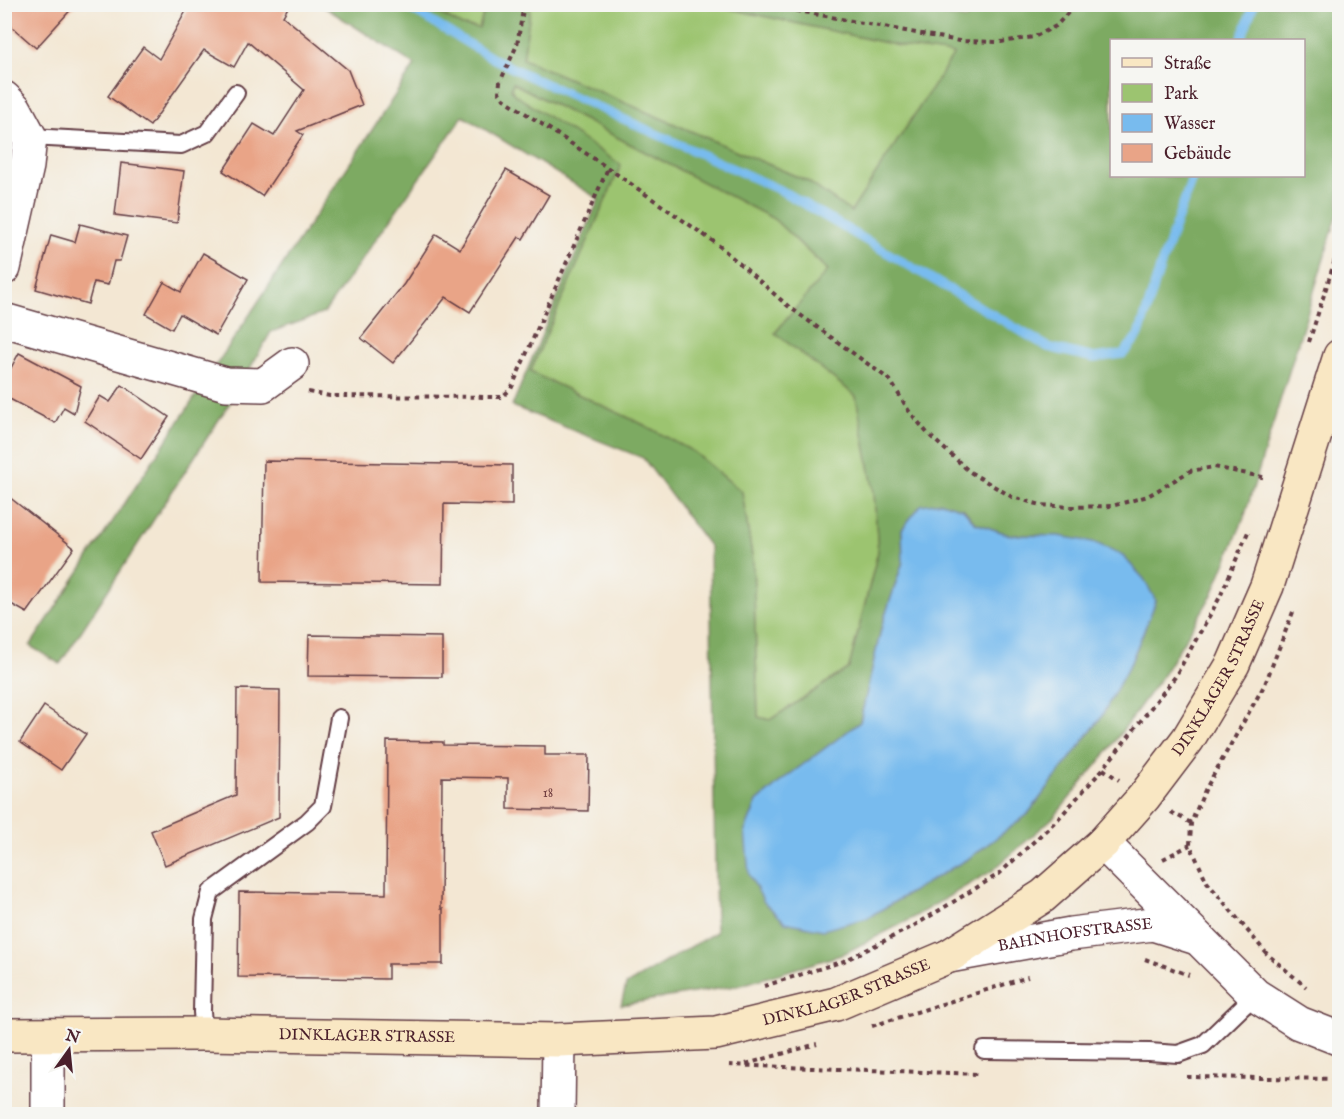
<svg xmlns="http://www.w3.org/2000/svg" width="1344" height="1119" font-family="'IM FELL English',serif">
<rect width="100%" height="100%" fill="#f6f6f2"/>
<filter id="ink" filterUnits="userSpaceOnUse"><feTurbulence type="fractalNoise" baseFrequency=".0167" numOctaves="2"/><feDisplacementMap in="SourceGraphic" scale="12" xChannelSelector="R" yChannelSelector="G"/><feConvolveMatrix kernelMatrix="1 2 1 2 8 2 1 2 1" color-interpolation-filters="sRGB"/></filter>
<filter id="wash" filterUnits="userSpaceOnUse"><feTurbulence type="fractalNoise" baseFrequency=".008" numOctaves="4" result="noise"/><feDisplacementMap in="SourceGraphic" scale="24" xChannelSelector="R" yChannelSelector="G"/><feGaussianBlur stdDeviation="1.35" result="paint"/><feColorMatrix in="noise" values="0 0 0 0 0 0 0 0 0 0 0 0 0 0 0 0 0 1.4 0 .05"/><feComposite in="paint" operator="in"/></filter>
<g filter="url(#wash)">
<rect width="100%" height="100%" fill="#f3e7d3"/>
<!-- green -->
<path fill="#9cc470" stroke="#73724e" stroke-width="1.5" d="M 531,4 L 713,5 L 909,48 L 955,54 L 851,212 L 807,181 L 523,59 Z
M 425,5 L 486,5 L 479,28 L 462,26 Z
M 513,83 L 774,219 L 828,271 L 775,333 L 856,396 L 874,492 L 878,552 L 849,668 L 770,720 L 758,717 L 753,562 L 742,492 L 694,452 L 644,425 L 530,372 L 621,165 L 514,94 L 511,89 Z"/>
<!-- forest -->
<path fill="#7daa62" stroke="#646446" stroke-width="1.5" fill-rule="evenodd" d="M 984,4 L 1339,5 L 1339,210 L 1244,518 L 1212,595 L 1165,672 L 1104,756 L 1055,816 L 992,871 L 907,921 L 841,955 L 741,985 L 621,1005 L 626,985 L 716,932 L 710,547 L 643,458 L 512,406 L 599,199 L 463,116 L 324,313 L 271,332 L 231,401 L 60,664 L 30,646 L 415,65 L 321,5 L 425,5 L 462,26 L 479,28 L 486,5 L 531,5 L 523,59 L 807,181 L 851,212 L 954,54 L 909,48 L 713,5 L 885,5 L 966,19 ZM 1112,40 L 1304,40 L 1304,176 L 1112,176 ZM 513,83 L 774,219 L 828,270 L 775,333 L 856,396 L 874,492 L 878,552 L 849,668 L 770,720 L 758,717 L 753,562 L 742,492 L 694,452 L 644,425 L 530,372 L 621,165 L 514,94 L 511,89 ZM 963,508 L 975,523 L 1010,535 L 1059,536 L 1156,601 L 1131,662 L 1100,719 L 1027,815 L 969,858 L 867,918 L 745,831 L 757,802 L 785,778 L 860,722 L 882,625 L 903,562 L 902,529 Z"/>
<!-- water -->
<path fill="#78bbee" stroke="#616d8c" stroke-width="1.5" d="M 941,502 L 963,509 L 975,523 L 1010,535 L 1059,536 L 1093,542 L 1121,554 L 1144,579 L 1156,601 L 1131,662 L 1100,719 L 1027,815 L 969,858 L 867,918 L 823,930 L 785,922 L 764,902 L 749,874 L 745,831 L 757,802 L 785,778 L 860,722 L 882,625 L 903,562 L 902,529 L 921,505 Z"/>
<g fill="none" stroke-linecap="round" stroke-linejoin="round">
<!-- stream -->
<path stroke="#78bbee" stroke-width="9" d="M 402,4 L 494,59 L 533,78 L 782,191 L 1048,347 L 1094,358 L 1123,354 L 1139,335 L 1160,268 L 1193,176
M 1241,40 L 1254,4"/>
</g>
<g id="blocks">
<!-- building -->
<path fill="#e9a487" d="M 4,4 L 76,4 L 36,48 L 4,20 Z
M 190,4 L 290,4 L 283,16 L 348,70 L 362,105 L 297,131 L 303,135 L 262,196 L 223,171 L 254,124 L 274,136 L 304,90 L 248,42 L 234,67 L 204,50 L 150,126 L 108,96 L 143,47 L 159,59 Z
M 121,163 L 184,171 L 177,223 L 115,215 Z
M 506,170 L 549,195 L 523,239 L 519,237 L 470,312 L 446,297 L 393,363 L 361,338 L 404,284 L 436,234 L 460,249 Z
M 80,224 L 127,236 L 120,261 L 114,261 L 108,285 L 94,282 L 88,304 L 36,289 L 51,235 L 75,242 Z
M 203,253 L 248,279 L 216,335 L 180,314 L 172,329 L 146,314 L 164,282 L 181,292 Z
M 19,353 L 81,386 L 74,413 L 64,407 L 55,423 L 4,396 L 4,381 Z
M 122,385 L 169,417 L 141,459 L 85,421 L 100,396 L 110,402 Z
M 264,461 L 512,465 L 512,505 L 444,504 L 443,584 L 262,582 Z
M 4,493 L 74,548 L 27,613 L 4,600 Z
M 309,635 L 442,637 L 442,677 L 308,676 Z
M 237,689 L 280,690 L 279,817 L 165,865 L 151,831 L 236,795 Z
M 44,706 L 86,734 L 61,770 L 20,742 Z
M 387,741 L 443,742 L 443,745 L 545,746 L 545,755 L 589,755 L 588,811 L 508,809 L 508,778 L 442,777 L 441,909 L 443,909 L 443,964 L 388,964 L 388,979 L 238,977 L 239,892 L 386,894 Z"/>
</g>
</g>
<g filter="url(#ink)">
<use href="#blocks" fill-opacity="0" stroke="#633d44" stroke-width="1.5"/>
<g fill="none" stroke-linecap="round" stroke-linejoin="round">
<defs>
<path id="service" d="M 30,137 L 181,145 L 207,133 L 236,93
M 204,1034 L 202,1012 L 204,919 L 211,892 L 307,822 L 323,806 L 339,718
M 984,1050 L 1149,1052 L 1178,1054 L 1203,1045 L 1255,995"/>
<g id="minor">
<path d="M 4,98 L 15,109 L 30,137 L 27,166 L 4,268"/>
<path d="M 4,320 L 226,384 L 263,385 L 292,364"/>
<path d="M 1103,843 L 1255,995 L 1299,1023 L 1340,1039"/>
<path id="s1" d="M 949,956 L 1071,934 L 1153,924 L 1194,937"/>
<path d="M 48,1035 L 48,1114"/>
<path d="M 558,1114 L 559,1040"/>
</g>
<g id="secondary">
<path id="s2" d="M 4,1035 L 204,1034 L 559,1040 L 716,1033 L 836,1004 L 949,956 L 1043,896 L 1103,843 L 1144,797 L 1188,739 L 1233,664 L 1267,586 L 1340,356"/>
</g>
</defs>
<!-- service casing -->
<use href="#service" stroke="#633d44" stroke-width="20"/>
<!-- minor casing -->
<use href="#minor" stroke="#633d44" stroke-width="36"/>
<!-- secondary casing -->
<use href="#secondary" stroke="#633d44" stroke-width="36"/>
<!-- path -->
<path stroke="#633d44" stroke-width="4" stroke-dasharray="4.5 4.5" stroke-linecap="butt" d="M 524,4 L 517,45 L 500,82 L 499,92 L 504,99 L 608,168 L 717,244 L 788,306 L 890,380 L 909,411 L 928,434 L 970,472 L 1012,497 L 1041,505 L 1071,507 L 1112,506 L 1148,496 L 1190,471 L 1214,467 L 1267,478
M 761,4 L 959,41 L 1001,42 L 1034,37 L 1056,26 L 1076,4
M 1309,342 L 1340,244
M 308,392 L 330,396 L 502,397 L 511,389 L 608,168
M 1293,612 L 1265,684 L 1205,790 L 1191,823 L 1190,845 L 1207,882 L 1267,954 L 1306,987
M 1103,769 L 1119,780
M 1171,812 L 1191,823
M 1163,859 L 1190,845
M 1145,959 L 1189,975
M 764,986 L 844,961 L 912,927 L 999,874 L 1059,818 L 1103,769 L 1175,677 L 1220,597 L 1248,532
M 872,1026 L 1028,977
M 746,1064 L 817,1044
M 729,1065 L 979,1074
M 1187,1077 L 1340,1079"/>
<!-- service -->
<use href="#service" stroke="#fff" stroke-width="16"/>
<!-- minor -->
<use href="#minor" stroke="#fff" stroke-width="33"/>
<!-- secondary -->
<use href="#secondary" stroke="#f9e7c3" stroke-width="33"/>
</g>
</g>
<g text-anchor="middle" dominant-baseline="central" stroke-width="6" stroke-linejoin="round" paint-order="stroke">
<!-- number labels -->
<g font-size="14" fill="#724042">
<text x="548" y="793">18</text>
</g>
<!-- street labels -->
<g font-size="16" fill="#4a1f2b" stroke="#f6f6f2">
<text stroke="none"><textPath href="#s2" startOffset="1353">DINKLAGER STRASSE</textPath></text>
<text stroke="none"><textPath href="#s1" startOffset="128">BAHNHOFSTRASSE</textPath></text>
<text stroke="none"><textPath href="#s2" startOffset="849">DINKLAGER STRASSE</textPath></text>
<text stroke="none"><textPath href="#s2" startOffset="363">DINKLAGER STRASSE</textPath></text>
</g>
</g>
<!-- margin -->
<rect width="1344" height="1119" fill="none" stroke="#f6f6f2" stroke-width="24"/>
<!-- legend -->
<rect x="1110" y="39" width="195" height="138" fill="#f6f6f2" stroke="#b1a0a2" stroke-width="1.5"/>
<rect x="1122" y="58" width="30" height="9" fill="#f9e7c3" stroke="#b1a0a2" stroke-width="1.5"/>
<text x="1164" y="69" font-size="18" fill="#4a1f2b">Straße</text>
<rect x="1122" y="84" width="30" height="18" fill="#9cc470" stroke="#b1a0a2" stroke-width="1.5"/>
<text x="1164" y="99" font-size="18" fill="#4a1f2b">Park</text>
<rect x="1122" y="114" width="30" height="18" fill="#78bbee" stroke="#b1a0a2" stroke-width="1.5"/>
<text x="1164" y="129" font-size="18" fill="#4a1f2b">Wasser</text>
<rect x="1122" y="144" width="30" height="18" fill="#e9a487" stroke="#b1a0a2" stroke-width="1.5"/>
<text x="1164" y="159" font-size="18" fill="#4a1f2b">Gebäude</text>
<!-- north arrow -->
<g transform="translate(69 1050) rotate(15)" stroke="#f6f6f2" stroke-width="4.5" paint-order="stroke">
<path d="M0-4.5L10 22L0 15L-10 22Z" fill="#4a1f2b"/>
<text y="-9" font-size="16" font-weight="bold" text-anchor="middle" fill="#4a1f2b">N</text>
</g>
</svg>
